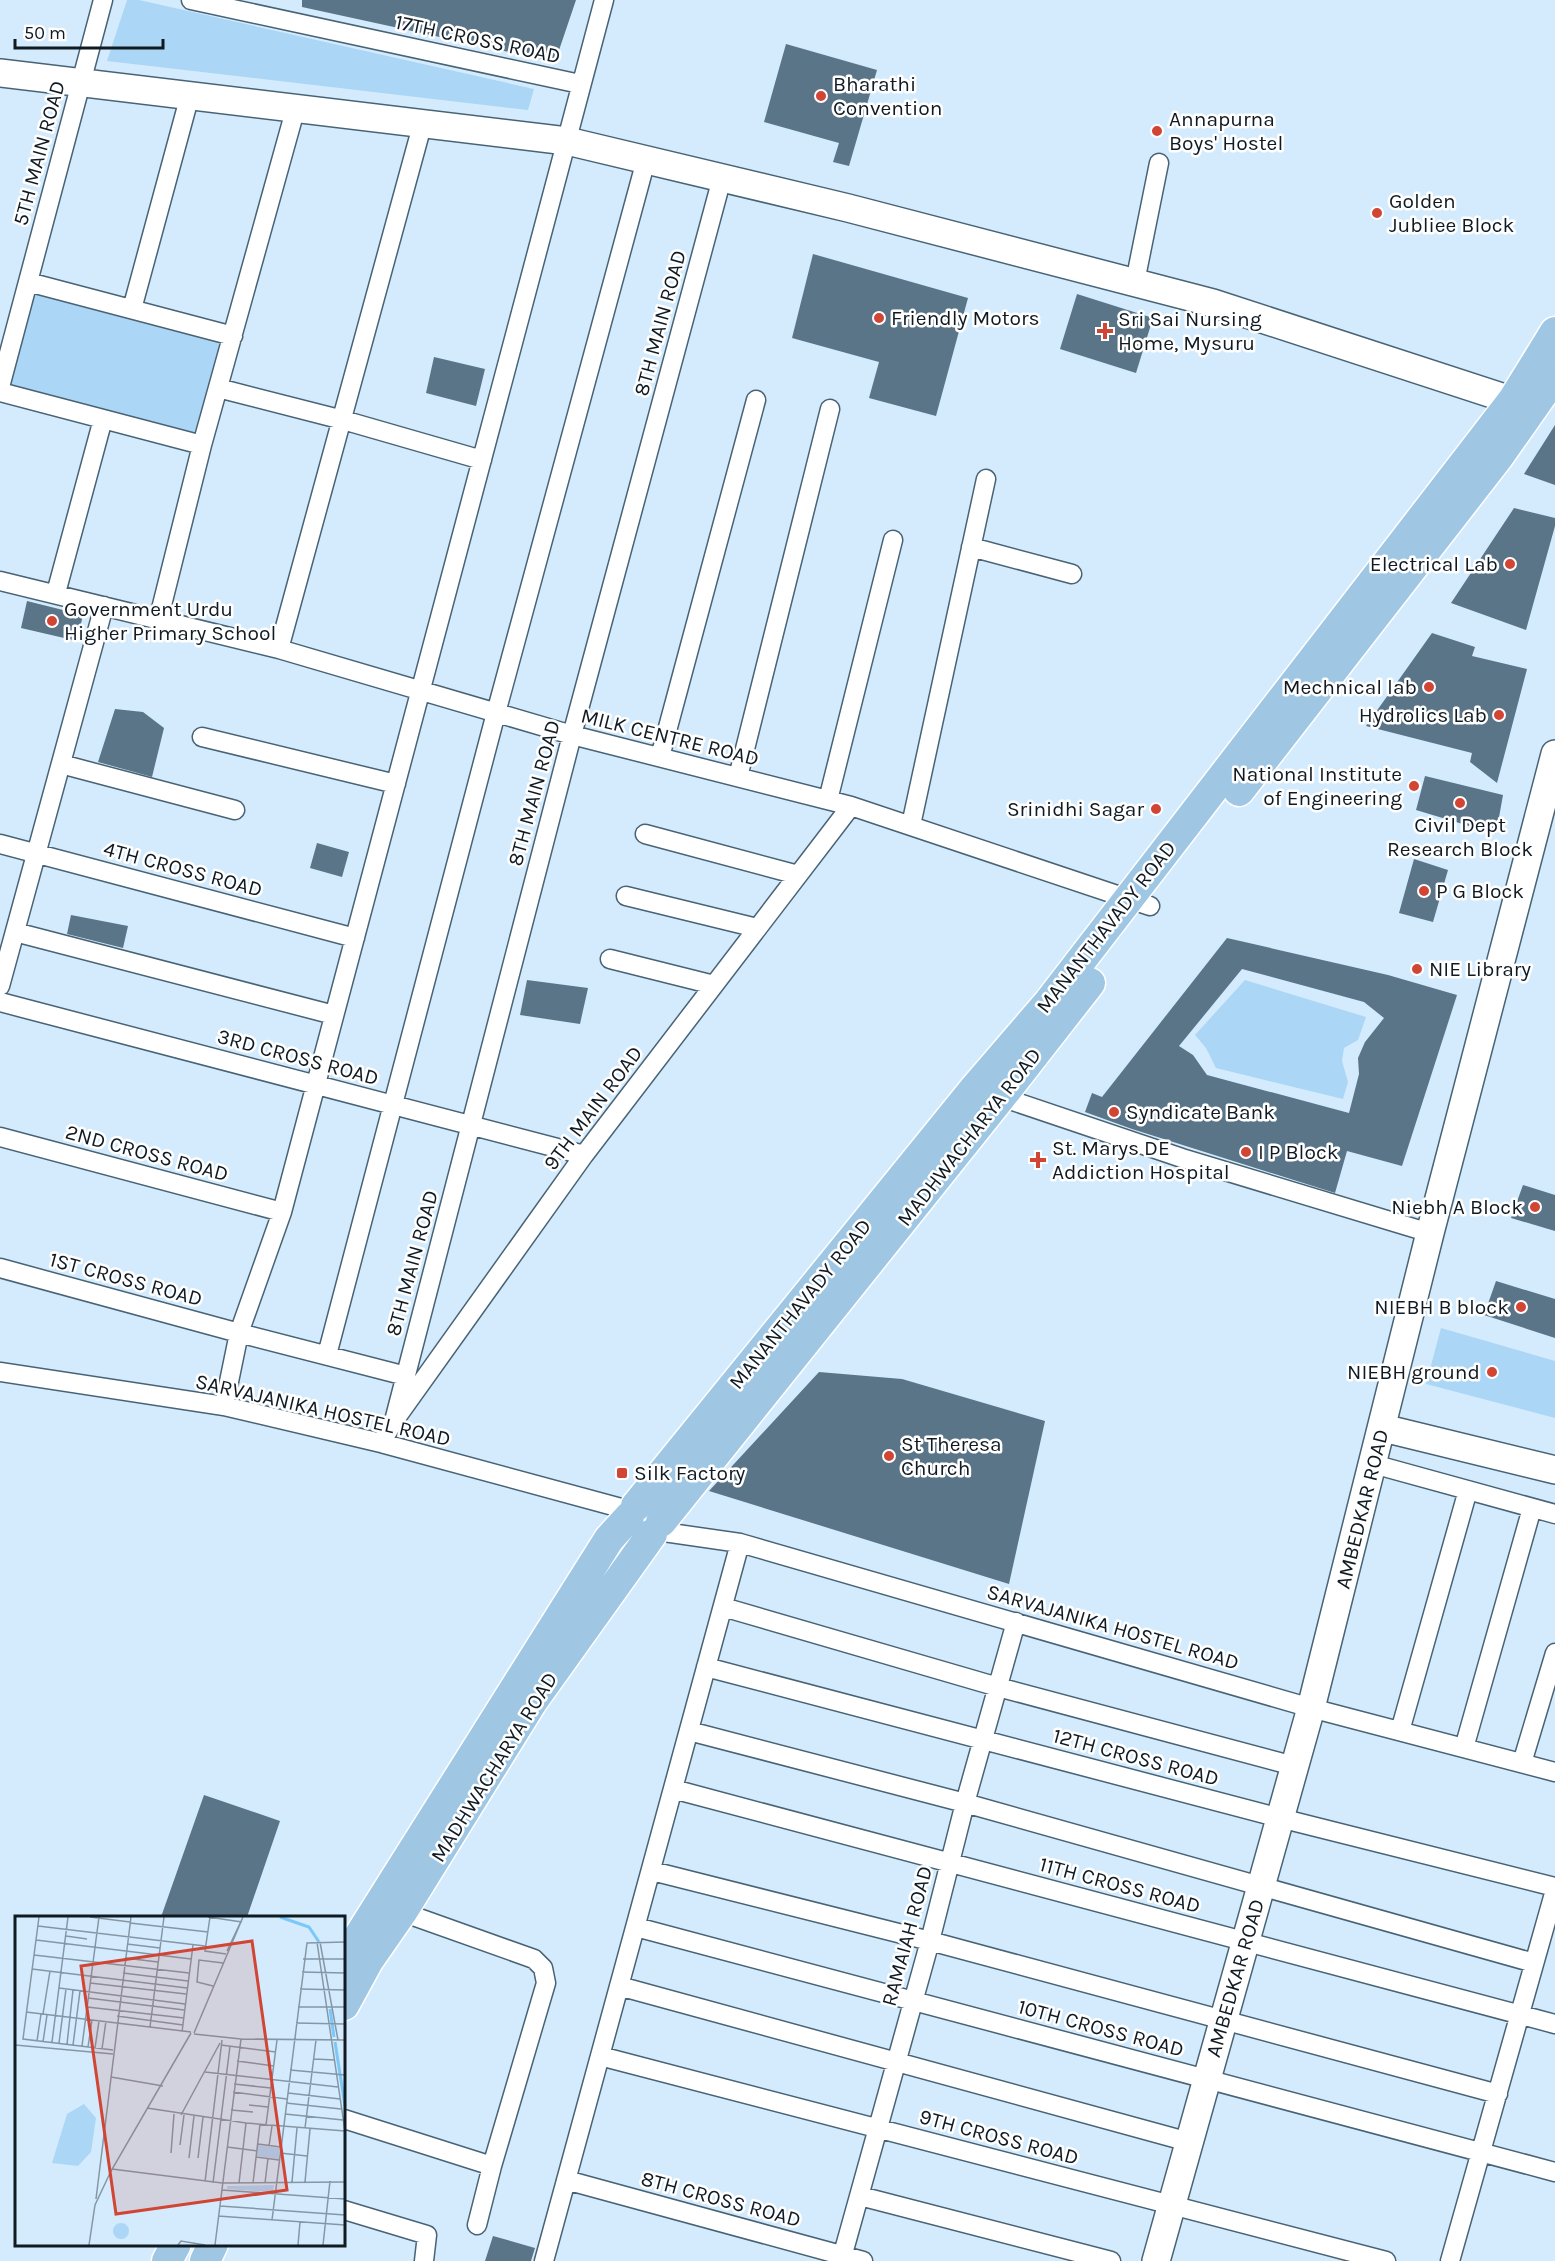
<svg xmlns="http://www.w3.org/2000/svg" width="1555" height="2261" font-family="Karla,sans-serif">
<rect width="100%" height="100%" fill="#d3ebfd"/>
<!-- green -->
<path fill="#acd6f5" d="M 127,0 L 139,0 L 534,89 L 528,110 L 107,61 Z
M 34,291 L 225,341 L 199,437 L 9,386 Z
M 1245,980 L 1366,1017 L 1358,1040 L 1344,1048 L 1342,1061 L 1348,1082 L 1343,1099 L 1216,1068 L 1206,1048 L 1195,1035 Z
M 1441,1328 L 1555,1361 L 1555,1418 L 1426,1384 Z"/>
<!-- building -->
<path fill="#5a7488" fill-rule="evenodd" d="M 302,0 L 576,0 L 555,62 L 302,7 Z
M 786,44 L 877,70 L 849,166 L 833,162 L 839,143 L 764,122 Z
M 813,254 L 968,298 L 936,416 L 869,398 L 879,362 L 792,338 Z
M 1077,294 L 1153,318 L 1136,373 L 1060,349 Z
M 434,357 L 485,369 L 476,406 L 426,393 Z
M 1555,425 L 1555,485 L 1524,474 Z
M 1514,508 L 1555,518 L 1555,526 L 1526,630 L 1451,603 Z
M 27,601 L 83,615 L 77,641 L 21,628 Z
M 1432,633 L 1475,647 L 1472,656 L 1527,669 L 1497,783 L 1470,762 L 1472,753 L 1366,726 Z
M 115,709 L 143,712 L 164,728 L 152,777 L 98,762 Z
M 1425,776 L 1503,795 L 1496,834 L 1416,810 Z
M 317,843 L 349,852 L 342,877 L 310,868 Z
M 1414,859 L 1448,870 L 1433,922 L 1399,913 Z
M 71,915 L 128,926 L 123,948 L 67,934 Z
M 1227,938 L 1388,975 L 1457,995 L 1402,1166 L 1347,1151 L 1335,1193 L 1132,1129 L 1085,1112 L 1092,1093 L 1102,1097 ZM 1242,969 L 1364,1002 L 1384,1018 L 1365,1042 L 1358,1058 L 1359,1074 L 1349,1113 L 1207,1075 L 1193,1055 L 1179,1046 Z
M 527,980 L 588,988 L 580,1024 L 520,1015 Z
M 1523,1185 L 1555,1195 L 1555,1231 L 1511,1218 Z
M 1496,1281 L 1555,1299 L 1555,1338 L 1484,1315 Z
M 819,1372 L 902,1379 L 1045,1421 L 1009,1584 L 709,1491 Z
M 204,1795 L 280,1821 L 247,1917 L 161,1917 Z
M 493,2236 L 535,2248 L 531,2261 L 485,2261 Z"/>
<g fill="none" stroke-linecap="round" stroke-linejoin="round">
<defs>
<path id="street" d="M 191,0 L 580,84
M 28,282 L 233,336
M 1135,282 L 1159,163
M 132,309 L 190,95
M 0,387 L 103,0
M 218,388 L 343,420 L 482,460
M 0,392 L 202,445
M 971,547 L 1072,574
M 0,581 L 279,649 L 572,735 L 851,806 L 1150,906
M 56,593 L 103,419
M 158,621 L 202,445 L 296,107
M 279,649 L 423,122
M 202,737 L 396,784
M 660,757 L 756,400
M 61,764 L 235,810
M 738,777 L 830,409
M 828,800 L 893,540
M 911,825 L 986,479
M 645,834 L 798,875
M 0,844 L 355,938
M 626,896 L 757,928
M 15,932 L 334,1015
M 610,959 L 714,985
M 0,986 L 104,606
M 0,1002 L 584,1155
M 995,1095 L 1182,1158 L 1430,1233
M 0,1137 L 282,1212
M 0,1268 L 239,1333 L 406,1376
M 327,1355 L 496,713 L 646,160
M 0,1372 L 224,1406 L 381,1443 L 632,1511
M 224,1406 L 239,1333 L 282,1212 L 604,0
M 394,1421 L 572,735 L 722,178
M 381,1443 L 394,1421 L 584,1155 L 851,806
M 1373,1464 L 1555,1514
M 657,1531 L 740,1543 L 1311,1708 L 1555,1772
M 723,1607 L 998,1687 L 1294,1766
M 706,1667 L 1280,1818 L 1555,1887
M 689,1731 L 965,1803 L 1534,1963
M 1400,1731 L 1468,1490
M 1464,1748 L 1532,1508
M 1522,1763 L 1555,1653
M 673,1789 L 1555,2024
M 652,1871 L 930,1941 L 1498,2094
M 636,1927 L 1555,2172
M 619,1986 L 1189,2142
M 600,2056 L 1386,2261
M 344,2119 L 492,2166 L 546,1983 L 543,1968 L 534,1959 L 402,1912
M 566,2180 L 863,2261
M 860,2196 L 1111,2261
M 344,2210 L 427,2235 L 424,2261
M 477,2225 L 492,2166
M 544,2261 L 740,1543
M 841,2261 L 930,1941 L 965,1803 L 1016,1622
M 1450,2261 L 1555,1890"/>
<path id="secondary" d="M 0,73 L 567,141 L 848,208 L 1213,303 L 1532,407
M 1383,1428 L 1555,1470
M 1156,2261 L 1311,1708 L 1430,1233 L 1555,754"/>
<path id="primary" d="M 1239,791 L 1499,456 L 1555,376
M 636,1506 L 975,1088 L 1049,1002 L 1513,400 L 1555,332
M 661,1522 L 1001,1097 L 1090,983
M 344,1960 L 609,1539 L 629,1517
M 344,2005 L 368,1961 L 402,1912 L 532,1702 L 652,1534
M 167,2261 L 176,2244
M 205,2261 L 213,2244"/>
</defs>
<!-- street casing -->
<use href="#street" stroke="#486375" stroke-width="21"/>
<!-- secondary casing -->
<use href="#secondary" stroke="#486375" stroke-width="30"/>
<!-- primary casing -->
<use href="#primary" stroke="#fff" stroke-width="33"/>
<!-- street -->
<use href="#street" stroke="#fff" stroke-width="18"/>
<!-- secondary -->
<use href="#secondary" stroke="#fff" stroke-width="27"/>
<!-- primary -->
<use href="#primary" stroke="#9fc7e3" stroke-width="30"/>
</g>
<!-- markers -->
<g fill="#d14534" stroke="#fff" stroke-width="2">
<circle cx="821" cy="96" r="6"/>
<circle cx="1157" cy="131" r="6"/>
<circle cx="1377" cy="213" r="6"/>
<circle cx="879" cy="318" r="6"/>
<path d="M1102 322h6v6h6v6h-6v6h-6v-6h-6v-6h6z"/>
<circle cx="1510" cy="564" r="6"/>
<circle cx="52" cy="621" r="6"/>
<circle cx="1429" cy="687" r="6"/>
<circle cx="1499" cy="715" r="6"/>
<circle cx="1414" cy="786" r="6"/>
<circle cx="1460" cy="803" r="6"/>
<circle cx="1156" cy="809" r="6"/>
<circle cx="1424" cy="891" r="6"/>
<circle cx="1417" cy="969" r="6"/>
<circle cx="1114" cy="1112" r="6"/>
<circle cx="1246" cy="1152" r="6"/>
<path d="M1035 1151h6v6h6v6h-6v6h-6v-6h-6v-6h6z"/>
<circle cx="1535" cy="1207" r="6"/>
<circle cx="1521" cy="1307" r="6"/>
<circle cx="1492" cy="1372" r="6"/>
<circle cx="889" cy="1456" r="6"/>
<rect x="616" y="1467" width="12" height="12" rx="3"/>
</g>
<g text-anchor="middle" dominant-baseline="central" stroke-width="5" stroke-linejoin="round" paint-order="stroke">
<!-- street labels -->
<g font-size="21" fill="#101a22" stroke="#fff">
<text transform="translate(478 39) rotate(12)">17TH CROSS ROAD</text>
<text transform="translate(39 153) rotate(-75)">5TH MAIN ROAD</text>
<text transform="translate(660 323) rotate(-75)">8TH MAIN ROAD</text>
<text transform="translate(670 737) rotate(14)">MILK CENTRE ROAD</text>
<text transform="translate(534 793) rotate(-75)">8TH MAIN ROAD</text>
<text transform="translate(183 869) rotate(15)">4TH CROSS ROAD</text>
<text transform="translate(1106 927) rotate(-52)">MANANTHAVADY ROAD</text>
<text transform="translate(298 1057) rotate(15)">3RD CROSS ROAD</text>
<text transform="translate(593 1108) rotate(-53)">9TH MAIN ROAD</text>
<text transform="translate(969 1137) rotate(-52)">MADHWACHARYA ROAD</text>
<text transform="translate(147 1153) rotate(15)">2ND CROSS ROAD</text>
<text transform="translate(412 1263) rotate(-75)">8TH MAIN ROAD</text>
<text transform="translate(126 1279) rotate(15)">1ST CROSS ROAD</text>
<text transform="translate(800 1304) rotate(-51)">MANANTHAVADY ROAD</text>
<text transform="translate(323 1410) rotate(13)">SARVAJANIKA HOSTEL ROAD</text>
<text transform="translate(1362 1509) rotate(-76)">AMBEDKAR ROAD</text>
<text transform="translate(1113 1627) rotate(16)">SARVAJANIKA HOSTEL ROAD</text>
<text transform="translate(1136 1757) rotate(15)">12TH CROSS ROAD</text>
<text transform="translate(494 1767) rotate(-58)">MADHWACHARYA ROAD</text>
<text transform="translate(1120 1885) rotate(15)">11TH CROSS ROAD</text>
<text transform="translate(907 1936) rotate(-75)">RAMAIAH ROAD</text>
<text transform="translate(1235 1978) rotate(-74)">AMBEDKAR ROAD</text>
<text transform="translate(1101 2028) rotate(15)">10TH CROSS ROAD</text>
<text transform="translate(999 2137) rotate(15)">9TH CROSS ROAD</text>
<text transform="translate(721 2199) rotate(15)">8TH CROSS ROAD</text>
</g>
<!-- poi labels -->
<g font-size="21" fill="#101a22" stroke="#fff" text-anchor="start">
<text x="833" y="84">Bharathi<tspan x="833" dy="24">Convention</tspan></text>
<text x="1169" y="119">Annapurna<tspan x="1169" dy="24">Boys' Hostel</tspan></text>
<text x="1389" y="201">Golden<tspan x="1389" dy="24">Jubliee Block</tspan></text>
<text x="891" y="318">Friendly Motors</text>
<text x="1118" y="319">Sri Sai Nursing<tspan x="1118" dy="24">Home, Mysuru</tspan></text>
<text x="1498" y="564" text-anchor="end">Electrical Lab</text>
<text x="64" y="609">Government Urdu<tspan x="64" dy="24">Higher Primary School</tspan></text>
<text x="1417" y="687" text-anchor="end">Mechnical lab</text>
<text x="1487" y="715" text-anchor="end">Hydrolics Lab</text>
<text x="1402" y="774" text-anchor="end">National Institute<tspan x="1402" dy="24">of Engineering</tspan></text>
<text x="1144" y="809" text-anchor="end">Srinidhi Sagar</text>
<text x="1460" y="825" text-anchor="middle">Civil Dept<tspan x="1460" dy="24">Research Block</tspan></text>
<text x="1436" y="891">P G Block</text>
<text x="1429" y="969">NIE Library</text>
<text x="1126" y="1112">Syndicate Bank</text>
<text x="1052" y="1148">St. Marys DE<tspan x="1052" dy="24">Addiction Hospital</tspan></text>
<text x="1258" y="1152">I P Block</text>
<text x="1523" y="1207" text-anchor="end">Niebh A Block</text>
<text x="1509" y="1307" text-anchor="end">NIEBH B block</text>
<text x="1480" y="1372" text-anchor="end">NIEBH ground</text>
<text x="901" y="1444">St Theresa<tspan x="901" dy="24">Church</tspan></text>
<text x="634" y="1473">Silk Factory</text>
</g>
</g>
<!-- overview -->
<g transform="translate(15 1916)">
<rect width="330" height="330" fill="#d3ebfd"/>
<path d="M 69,188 L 81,202 L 76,236 L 63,250 L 37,247 L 52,198 ZM 243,229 L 265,232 L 264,243 L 242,240 ZM 259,269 L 258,276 L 212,273 L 212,270 ZM98 315a8 8 0 1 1 16 0a8 8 0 1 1-16 0Z" fill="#acd6f5"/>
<path fill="none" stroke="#7cc7fa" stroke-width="3" d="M 265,1 L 294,11 L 304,26M 315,93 L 319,121M 320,126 L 330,190"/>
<path fill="none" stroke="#8597a5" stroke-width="1.5" d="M 24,1 L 8,123 L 98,134M 75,1 L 115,6M 193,1 L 227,6M 195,1 L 190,35 L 211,38M 115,7 L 193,16M 23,10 L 190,30M 51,20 L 72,23M 21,24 L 176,43M 302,26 L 330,215M 305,26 L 323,124M 112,28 L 145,32M 212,35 L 228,1M 19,39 L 174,57M 110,42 L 143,46M 288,43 L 330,43M 17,53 L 172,72M 287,56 L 330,57M 108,57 L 173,65M 75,67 L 171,78M 198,70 L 182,66 L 184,44 L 208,47M 44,72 L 170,88M 285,73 L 330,74M 73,82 L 169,94M 72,91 L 169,102M 283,91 L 330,91M 11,96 L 176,116M 28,98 L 35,55M 102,100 L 168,109M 281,107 L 330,108M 135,111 L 149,1M 167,116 L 178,29M 179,117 L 228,1M 179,118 L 226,123 L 330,124M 22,125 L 26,98M 28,126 L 32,99M 37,126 L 53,1M 44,127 L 51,73M 52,128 L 58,74M 0,129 L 98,138M 58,129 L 65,75M 206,129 L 261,136M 67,130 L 84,1M 73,131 L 77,104M 80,132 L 84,105M 87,133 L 91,105M 299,143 L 320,144M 222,145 L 259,150M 275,154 L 330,159M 190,156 L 323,171M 96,161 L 148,170M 219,168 L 256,172M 218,176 L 272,183M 273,177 L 325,183M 271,187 L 326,193M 234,189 L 253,191M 132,192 L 231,207 L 330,215M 216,194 L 238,196M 270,198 L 328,204M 166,199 L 205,127M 251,209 L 262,124M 290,212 L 301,124M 243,228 L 266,231M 165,229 L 169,199M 254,230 L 257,210M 212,231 L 242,235M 156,237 L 159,198M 265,237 L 292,240M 241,241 L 264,244M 174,242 L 179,200M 183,242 L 188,201M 97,253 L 207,267 L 330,266M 190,266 L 207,124M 277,266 L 282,212M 290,266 L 295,213M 198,267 L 215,130M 224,267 L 231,207M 238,267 L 245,208M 250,267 L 253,242M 207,274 L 330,283M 81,283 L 116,1M 205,290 L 330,299M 203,300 L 330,309M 257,304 L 292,27 L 330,26M 74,329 L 80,289 L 96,255 L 176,117M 163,329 L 166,325 L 190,329M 200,329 L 226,123M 283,329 L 285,306M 308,329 L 315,265"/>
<path fill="#d14534" fill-opacity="0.15" stroke="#d14534" stroke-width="3" d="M 237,25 L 272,274 L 101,298 L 66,50 Z"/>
<rect width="330" height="330" fill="none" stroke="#101a22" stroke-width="3"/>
</g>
<!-- scale -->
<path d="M15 39v9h148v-9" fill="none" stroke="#101a22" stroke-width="3"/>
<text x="24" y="39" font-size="18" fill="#101a22" stroke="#ffffff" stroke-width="4.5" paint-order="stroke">50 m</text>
</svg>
